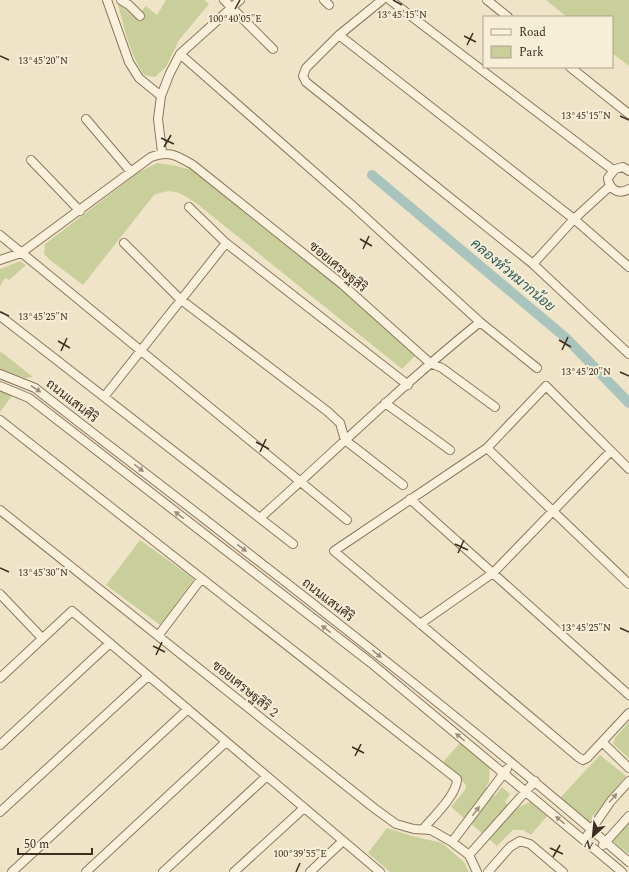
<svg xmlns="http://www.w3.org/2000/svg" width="629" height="872" font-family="Spectral,Sarabun,serif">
<rect width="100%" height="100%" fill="#f0e4c8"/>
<!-- green -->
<path fill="#c9cf9b" d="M 166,0 L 204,0 L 209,4 L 179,40 L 166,67 L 155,77 L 144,75 C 129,53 124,26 117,1 L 135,18 L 146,6 L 157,15 Z
M 546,0 L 629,0 L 629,66 L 612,53 L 612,17 L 567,17 Z
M 157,163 L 172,165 L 192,170 L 419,352 L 402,369 L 196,203 C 180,193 174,187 154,195 L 83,285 L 50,260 L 44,254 L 45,244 L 139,172 Z
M 20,261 L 26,265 L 9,280 L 5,278 L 0,286 L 0,269 Z
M 0,352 L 4,354 L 33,377 L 25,378 L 0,369 Z
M 0,391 L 12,396 L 0,412 Z
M 140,540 L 194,579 L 160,625 L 106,585 Z
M 629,722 L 629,758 L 613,744 L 615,738 Z
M 460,743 L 490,768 L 489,782 L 486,787 L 495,796 L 502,787 L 510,794 L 505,802 L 513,810 L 530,802 L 547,816 L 531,835 L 523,830 L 513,830 L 497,846 L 451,807 L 465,790 L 466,785 L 443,762 Z
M 600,755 L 626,776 L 589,822 L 560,798 Z
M 629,821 L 629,854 L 613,841 L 613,839 Z
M 387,828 L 412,836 L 442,843 L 464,862 L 469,872 L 390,872 L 368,853 Z"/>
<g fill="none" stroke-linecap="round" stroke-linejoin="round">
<!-- canal -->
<path stroke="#a9c4bc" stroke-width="10" d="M 372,175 L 566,338 L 629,403"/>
<defs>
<path id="minor" d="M 107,0 L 129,62 L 139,78 L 161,96
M 121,0 L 129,5 L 140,16
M 224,0 L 273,49
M 324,0 L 329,5
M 382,0 L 339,35 L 306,68 L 303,76 L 306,82 L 533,264 L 629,354
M 390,0 L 613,170
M 487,0 L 508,17
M 339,35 L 574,219 L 629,267
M 180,54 L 353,206 L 480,322 L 537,368
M 570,67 L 629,114
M 86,119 L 131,172
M 162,152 L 158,119 L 161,96 L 170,73 L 180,54 L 240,0
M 31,160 L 80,211
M 629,171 L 623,167 L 615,169 L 608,178 C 609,190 619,195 629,189
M 189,207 L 226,243 L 408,385
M 0,235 L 347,520
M 124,243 L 180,299 L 327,411 L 340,423 L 345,440 L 403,485
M 0,260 L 21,253 L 151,157 C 169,150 178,156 193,165 L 343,285 L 430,363 L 442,368 L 495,407
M 533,264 L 574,219 L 610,186
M 0,316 L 293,544
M 0,374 L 35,388 C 101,440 168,490 234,542 C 368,646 501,751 629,862
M 0,386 L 29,398 L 371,663 L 622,872
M 104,397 L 226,243
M 385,403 L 450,450
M 0,420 L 457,779 C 457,795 433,817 423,829
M 487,448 L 629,584
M 629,469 L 546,386 L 487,448 L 334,551 L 578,757 L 583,760 L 587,758 L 629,713
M 410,499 L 629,695
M 0,510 L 374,808 L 396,824 L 414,829 L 431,830 L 452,842 L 469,855 L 477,872
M 260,518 C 333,453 403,384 480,322
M 0,594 L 42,638
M 420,624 L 493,573 L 611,451
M 158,636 L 201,579
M 0,678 L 72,611 L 380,872
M 602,742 L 629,768
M 0,745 L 110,643
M 0,812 L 148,676
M 584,840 L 611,801 L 629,781
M 452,842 L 507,769
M 603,845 L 629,816
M 469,855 L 535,781
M 12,872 L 188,709
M 86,872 L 226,742
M 163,872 L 267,776
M 234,872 L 304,808
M 310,872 L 343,841
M 488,872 L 510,847 L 520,841 L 530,844 L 563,872"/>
</defs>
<!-- minor casing -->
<use href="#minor" stroke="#8d765c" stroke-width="10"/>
<!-- minor -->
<use href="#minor" stroke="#faf1dc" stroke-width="8"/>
</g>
<!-- one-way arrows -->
<defs><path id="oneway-solid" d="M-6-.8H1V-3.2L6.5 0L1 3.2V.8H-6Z"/></defs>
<g fill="#9c907e">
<use href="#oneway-solid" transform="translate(36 389) rotate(33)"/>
<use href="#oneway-solid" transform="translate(139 468) rotate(38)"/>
<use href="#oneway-solid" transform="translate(179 515) rotate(-142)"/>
<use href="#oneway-solid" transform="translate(242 548) rotate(38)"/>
<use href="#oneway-solid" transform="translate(326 629) rotate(-143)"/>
<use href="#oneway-solid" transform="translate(377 654) rotate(39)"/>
<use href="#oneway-solid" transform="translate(460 737) rotate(-141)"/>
<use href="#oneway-solid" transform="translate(613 798) rotate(-49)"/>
<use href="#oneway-solid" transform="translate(476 811) rotate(-53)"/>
<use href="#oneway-solid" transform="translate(560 820) rotate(-140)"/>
</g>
<!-- ticks -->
<path fill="none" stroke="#3d2e20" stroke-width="1.5" d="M 393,0 L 402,5M 235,9 L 240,0M 464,36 L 476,42M 467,45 L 473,33M 0,56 L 9,60M 620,116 L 629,120M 161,138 L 174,144M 164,147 L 171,135M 360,239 L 372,246M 363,249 L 369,236M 0,312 L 9,316M 559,340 L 571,347M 58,341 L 70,348M 562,350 L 568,337M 61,351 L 67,338M 620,372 L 629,376M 256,442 L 269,449M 260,452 L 266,439M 455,544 L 468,550M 458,553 L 464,540M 0,568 L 9,572M 620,628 L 629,632M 153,646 L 165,652M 156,655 L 162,642M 352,747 L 364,753M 355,756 L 361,744M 550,848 L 563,854M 553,857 L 560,845M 296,872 L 300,863"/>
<g text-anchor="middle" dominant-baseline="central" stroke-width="4" stroke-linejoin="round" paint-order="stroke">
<!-- street labels -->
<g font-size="13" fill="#3d2e20" stroke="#f7eed8">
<text transform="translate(338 267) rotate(40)">ซอยเศรษฐสิริ</text>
<text transform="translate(72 401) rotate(38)">ถนนแสนศิริ</text>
<text transform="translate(328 600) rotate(38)">ถนนแสนศิริ</text>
<text transform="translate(245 689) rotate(39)">ซอยเศรษฐสิริ 2</text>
</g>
<!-- water labels -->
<g font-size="14" font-style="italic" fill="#2f5d5a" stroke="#f7eed8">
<text transform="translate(513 275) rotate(40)">คลองหัวหมากน้อย</text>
</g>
</g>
<g font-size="10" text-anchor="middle" fill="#3d2e20" stroke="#f7eed8" stroke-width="4" stroke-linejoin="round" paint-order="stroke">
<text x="402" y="18">13°45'15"N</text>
<text x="235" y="22">100°40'05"E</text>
<text x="43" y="64">13°45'20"N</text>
<text x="586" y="119">13°45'15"N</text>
<text x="43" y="320">13°45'25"N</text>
<text x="586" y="375">13°45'20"N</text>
<text x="43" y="576">13°45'30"N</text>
<text x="586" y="631">13°45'25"N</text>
<text x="300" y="857">100°39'55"E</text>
</g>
<!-- legend -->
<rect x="483" y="16" width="130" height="52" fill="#f7eed8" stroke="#ada18e"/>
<rect x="491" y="29" width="20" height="6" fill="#faf1dc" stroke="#ada18e"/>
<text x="519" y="36" font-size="12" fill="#3d2e20">Road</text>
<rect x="491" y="46" width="20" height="12" fill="#c9cf9b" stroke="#ada18e"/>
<text x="519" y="56" font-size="12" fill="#3d2e20">Park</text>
<!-- north arrow -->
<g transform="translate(593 836) rotate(207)" stroke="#f7eed8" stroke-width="3" paint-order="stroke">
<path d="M0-3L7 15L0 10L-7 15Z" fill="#3d2e20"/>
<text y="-6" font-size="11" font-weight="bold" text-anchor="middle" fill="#3d2e20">N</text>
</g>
<!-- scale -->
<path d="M18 848v6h74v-6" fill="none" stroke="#3d2e20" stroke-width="2"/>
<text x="24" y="848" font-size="12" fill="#3d2e20" stroke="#f7eed8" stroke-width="3" paint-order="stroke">50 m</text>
</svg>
